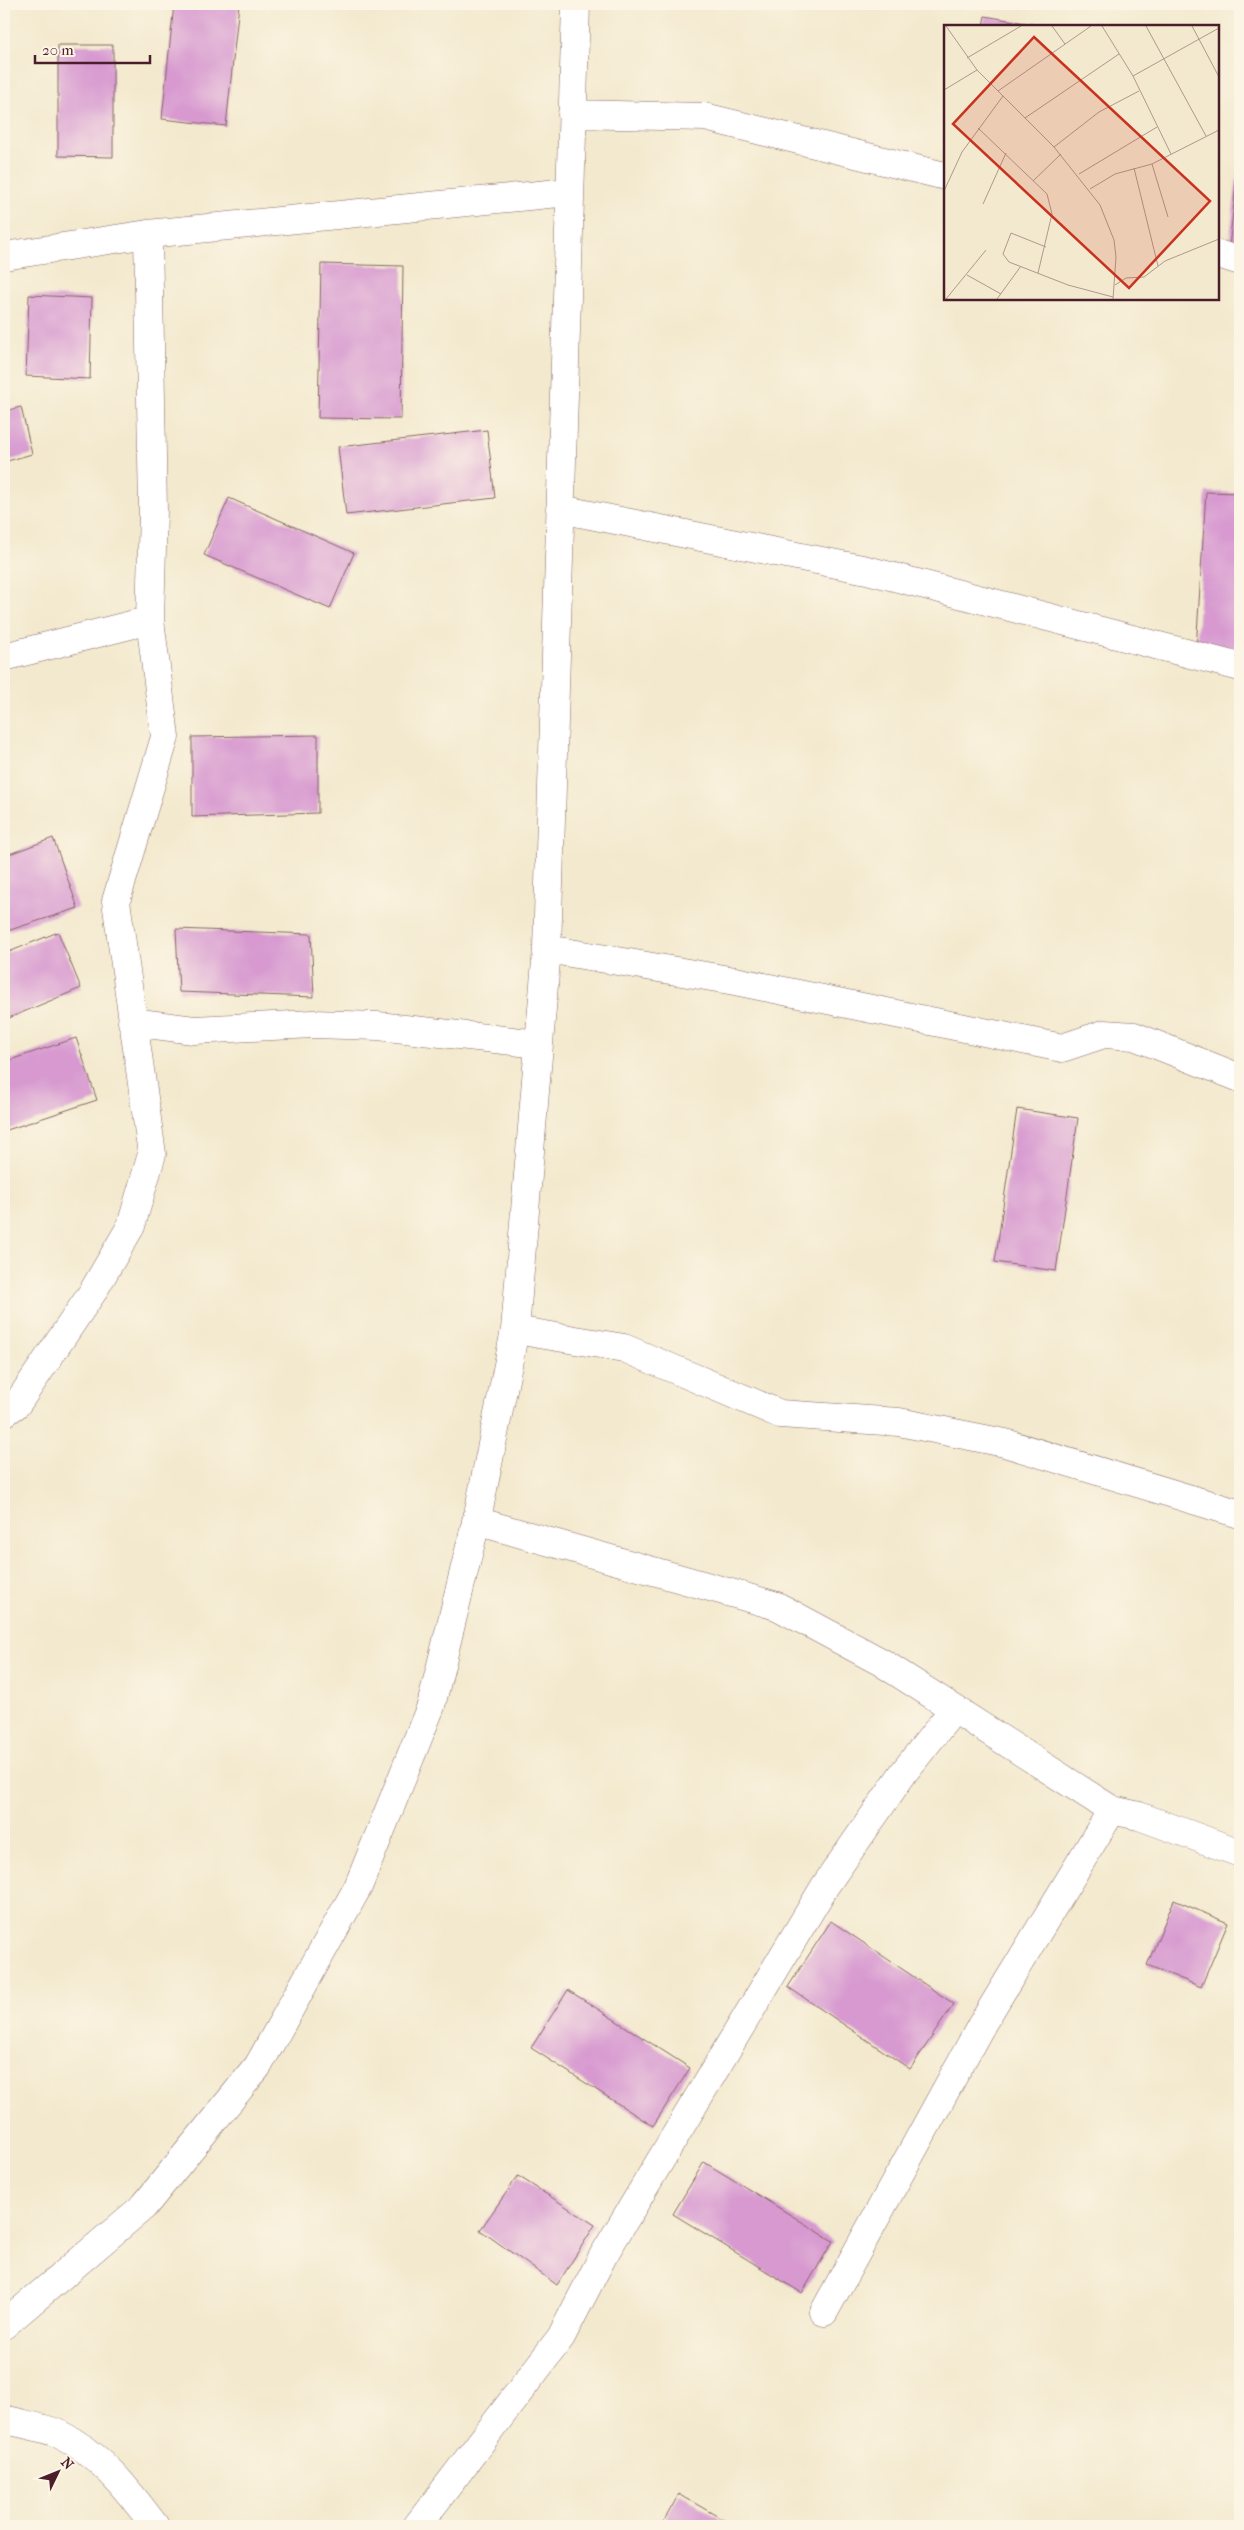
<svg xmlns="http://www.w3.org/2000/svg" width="1244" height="2530" font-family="'IM FELL French Canon',serif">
<rect width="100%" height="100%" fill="#fcf5e5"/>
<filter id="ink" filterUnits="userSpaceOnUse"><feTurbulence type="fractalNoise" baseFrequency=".02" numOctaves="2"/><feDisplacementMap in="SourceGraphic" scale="10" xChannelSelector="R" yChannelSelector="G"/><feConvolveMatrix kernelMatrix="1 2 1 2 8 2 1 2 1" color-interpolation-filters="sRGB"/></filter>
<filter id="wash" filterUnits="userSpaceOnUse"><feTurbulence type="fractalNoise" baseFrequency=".0096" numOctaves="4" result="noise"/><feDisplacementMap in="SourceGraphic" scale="20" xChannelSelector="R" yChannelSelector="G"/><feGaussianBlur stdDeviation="1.12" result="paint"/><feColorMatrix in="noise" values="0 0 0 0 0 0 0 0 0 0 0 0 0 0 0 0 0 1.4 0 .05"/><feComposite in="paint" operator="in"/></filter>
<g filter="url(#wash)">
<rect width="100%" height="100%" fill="#f3e9ce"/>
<g id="blocks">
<!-- building -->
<path fill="#d799d0" d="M 174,4 L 239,4 L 226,126 L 162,119 Z
M 985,16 L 1037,25 L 1037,26 L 983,26 Z
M 58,45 L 113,45 L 113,157 L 58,156 Z
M 1239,158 L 1240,158 L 1240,258 L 1228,256 Z
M 321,264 L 403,266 L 401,419 L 318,418 Z
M 29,295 L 92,298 L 90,379 L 26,376 Z
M 21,407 L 32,454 L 4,462 L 4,411 Z
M 487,430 L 495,498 L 346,515 L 338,447 Z
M 1206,492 L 1240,493 L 1240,655 L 1196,650 Z
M 229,498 L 354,553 L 330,609 L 204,555 Z
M 318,735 L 318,813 L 192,817 L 192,737 Z
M 53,838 L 78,908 L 4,932 L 4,856 Z
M 176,929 L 311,934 L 314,997 L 179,992 Z
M 58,932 L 81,988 L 4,1020 L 4,954 Z
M 76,1038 L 97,1100 L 4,1131 L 4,1062 Z
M 1017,1109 L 1078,1118 L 1056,1271 L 995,1262 Z
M 1174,1900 L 1228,1923 L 1201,1987 L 1147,1965 Z
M 831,1921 L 954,2004 L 910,2069 L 788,1987 Z
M 568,1990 L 690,2068 L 653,2126 L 531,2048 Z
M 704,2162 L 833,2241 L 802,2293 L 673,2214 Z
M 518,2176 L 595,2225 L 557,2285 L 480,2230 Z
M 679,2494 L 734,2526 L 661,2526 Z"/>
</g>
</g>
<g filter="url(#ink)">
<use href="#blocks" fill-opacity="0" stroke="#856664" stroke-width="1"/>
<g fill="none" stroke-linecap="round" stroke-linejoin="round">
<defs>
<path id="minor" d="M 572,114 L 705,117 L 945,176
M 1218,254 L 1240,261
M 4,256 L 148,234 L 569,192
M 560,509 L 867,570 L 1240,667
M 4,657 L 150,620
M 547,949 L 735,981 L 1062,1048 L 1104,1034 L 1134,1036 L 1240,1078
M 132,1022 L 194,1030 L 313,1024 L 378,1026 L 539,1044
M 515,1330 L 624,1348 L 780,1414 L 899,1422 L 1005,1443 L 1240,1514
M 4,1413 L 17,1404 L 92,1293 L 131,1226 L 152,1154 L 116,901 L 165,737 L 150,620 L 153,511 L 148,234
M 476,1521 L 777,1606 L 881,1662 L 1112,1810 L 1139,1816 L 1240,1853
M 824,2312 L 982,2024 L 1112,1810
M 4,2325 L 144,2206 L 258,2066 L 358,1887 L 431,1706 L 478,1514 L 515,1330 L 547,949 L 576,4
M 4,2419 C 21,2424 43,2427 59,2434 C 101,2454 128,2490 155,2526
M 417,2526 L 561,2337 L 603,2256 L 825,1886 L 904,1772 L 954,1709"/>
</defs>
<!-- minor casing -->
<use href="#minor" stroke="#856664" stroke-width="29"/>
<!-- minor -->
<use href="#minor" stroke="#fff" stroke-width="28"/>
</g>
</g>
<!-- overview -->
<g transform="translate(944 25)">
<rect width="275" height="275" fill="#f3e9ce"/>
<path fill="none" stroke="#af988d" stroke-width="1" d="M 2,1 L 33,45 L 110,122 L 156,180 L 170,215 L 172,232 L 169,274M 108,1 L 121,19M 158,1 L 189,51 L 227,129M 202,1 L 262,111M 248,1 L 275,52M 23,33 L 77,1M 189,51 L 275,3M 0,65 L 33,45M 54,66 L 147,1M 81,93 L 175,29M 34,103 L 103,169 L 108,189 L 94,248M 110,122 L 155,87 L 195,66M 208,139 L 224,192M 190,143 L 214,241M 135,149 L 213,102M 89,156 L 117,129M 146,164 L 171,149 L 208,139 L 275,105M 0,166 L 18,127 L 59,71M 39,179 L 62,128M 102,222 L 67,208 L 59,229 L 65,237 L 124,260 L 169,272M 23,250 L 57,269M 171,260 L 182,253 L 200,252 L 221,236 L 275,214M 2,274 L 42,225M 53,274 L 77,241"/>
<path fill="#c8321e" fill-opacity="0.15" stroke="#c8321e" stroke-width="2.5" d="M 90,12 L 266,176 L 185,263 L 9,99 Z"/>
<rect width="275" height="275" fill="none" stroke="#4a1f2b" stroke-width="2.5"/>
</g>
<!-- margin -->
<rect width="1244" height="2530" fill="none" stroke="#fcf5e5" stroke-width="20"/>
<!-- north arrow -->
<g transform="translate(58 2472) rotate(47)" stroke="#fcf5e5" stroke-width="4" paint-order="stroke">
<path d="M0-4L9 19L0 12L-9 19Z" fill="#4a1f2b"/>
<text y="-8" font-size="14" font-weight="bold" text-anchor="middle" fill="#4a1f2b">N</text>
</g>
<!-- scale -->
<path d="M35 55v8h115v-8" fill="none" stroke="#4a1f2b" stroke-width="2.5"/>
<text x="42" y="55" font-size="15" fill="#4a1f2b" stroke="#fcf5e5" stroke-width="4" paint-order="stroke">20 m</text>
</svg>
